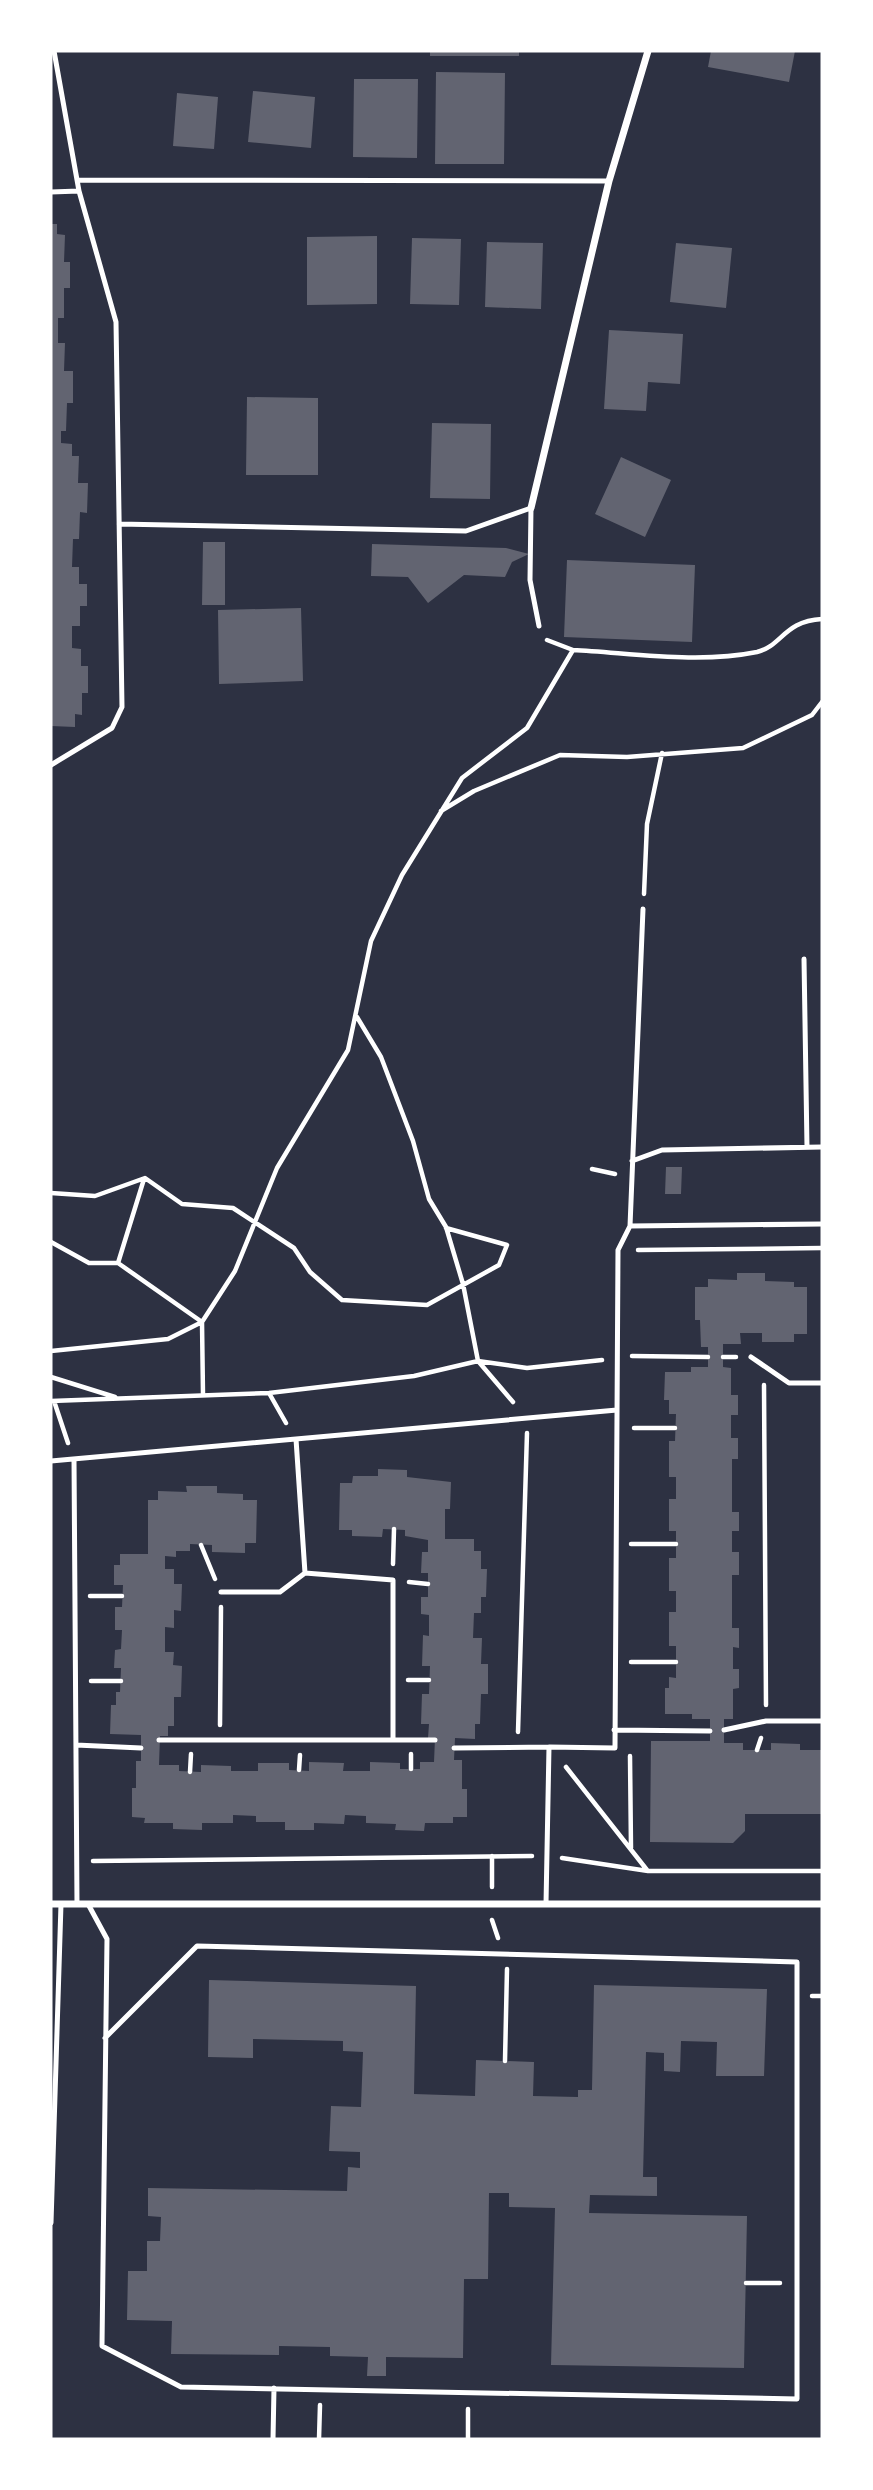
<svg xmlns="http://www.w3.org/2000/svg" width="873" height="2490" font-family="'Source Sans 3',sans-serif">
<rect width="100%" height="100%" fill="#2d3142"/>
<!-- building -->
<path fill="#626471" d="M 430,51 L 519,51 L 519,56 L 430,56 Z
M 711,51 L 795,51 L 789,82 L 708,67 Z
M 436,72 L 505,73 L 504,164 L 435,164 Z
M 354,79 L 418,79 L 417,158 L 353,157 Z
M 253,91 L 315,97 L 311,148 L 248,142 Z
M 177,93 L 218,97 L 214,149 L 173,146 Z
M 51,224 L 57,224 L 57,234 L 65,235 L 64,262 L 70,262 L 70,288 L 64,288 L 64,318 L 58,318 L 58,343 L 65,343 L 64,371 L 73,371 L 73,403 L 67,403 L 66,431 L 61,431 L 61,443 L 72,444 L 72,456 L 79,456 L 78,483 L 88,483 L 87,513 L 80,512 L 79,539 L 73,539 L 72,567 L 79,567 L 79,584 L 87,584 L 87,606 L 80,606 L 80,626 L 72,626 L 72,648 L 81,649 L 81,666 L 88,666 L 88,693 L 82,693 L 82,715 L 75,714 L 75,727 L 51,726 Z
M 377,236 L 377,304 L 307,305 L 307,237 Z
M 412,238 L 461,239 L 459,305 L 410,304 Z
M 487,242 L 543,243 L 541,309 L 485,307 Z
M 676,243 L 732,248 L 726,308 L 670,302 Z
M 609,330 L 683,334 L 680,384 L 648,382 L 646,411 L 604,409 Z
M 247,397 L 318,398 L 318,475 L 246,475 Z
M 432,423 L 491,424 L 490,499 L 430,498 Z
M 621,457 L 671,480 L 645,537 L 595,514 Z
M 203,542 L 225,542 L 225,605 L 202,605 Z
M 372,544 L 506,548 L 529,554 L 512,562 L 505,577 L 464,575 L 428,603 L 408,577 L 371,576 Z
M 567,560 L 695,565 L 692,642 L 564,637 Z
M 301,608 L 303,681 L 219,684 L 218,610 Z
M 666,1167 L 682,1167 L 681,1194 L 665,1194 Z
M 737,1273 L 765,1273 L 765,1281 L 794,1282 L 794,1287 L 807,1287 L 807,1334 L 794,1334 L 794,1342 L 762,1342 L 762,1333 L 740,1333 L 741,1344 L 723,1344 L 723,1367 L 731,1368 L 731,1395 L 738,1395 L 738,1415 L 731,1415 L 731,1438 L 738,1438 L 738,1459 L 732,1459 L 732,1512 L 739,1512 L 739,1531 L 732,1531 L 732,1552 L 739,1552 L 739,1575 L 732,1575 L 732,1628 L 739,1628 L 739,1648 L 733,1647 L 733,1669 L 739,1669 L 739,1688 L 733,1689 L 733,1719 L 724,1719 L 724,1743 L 743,1743 L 743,1750 L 771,1750 L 771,1743 L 800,1744 L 800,1750 L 822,1750 L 822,1814 L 745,1814 L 745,1831 L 733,1843 L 650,1842 L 651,1741 L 710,1741 L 710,1719 L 692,1719 L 692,1714 L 665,1714 L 665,1688 L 669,1688 L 669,1677 L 676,1678 L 676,1646 L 669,1646 L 669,1612 L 676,1612 L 676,1591 L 669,1591 L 669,1558 L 676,1558 L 676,1531 L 669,1531 L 669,1499 L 676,1499 L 676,1477 L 669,1477 L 669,1441 L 675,1441 L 676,1414 L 669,1414 L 669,1400 L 664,1400 L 665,1372 L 691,1372 L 691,1367 L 708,1367 L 708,1347 L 701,1347 L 700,1320 L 695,1320 L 695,1287 L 708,1287 L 708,1279 L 737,1280 Z
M 378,1469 L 407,1470 L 407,1477 L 451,1482 L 450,1509 L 445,1509 L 445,1539 L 474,1539 L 474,1551 L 481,1551 L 481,1569 L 487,1569 L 486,1597 L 481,1597 L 481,1613 L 474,1613 L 473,1638 L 482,1638 L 481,1664 L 488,1664 L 488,1694 L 481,1694 L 480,1724 L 475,1724 L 475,1739 L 455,1738 L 454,1760 L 462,1760 L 462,1789 L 467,1789 L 467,1817 L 453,1817 L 453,1823 L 425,1823 L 424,1831 L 395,1830 L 396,1824 L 366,1823 L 366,1816 L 345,1815 L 344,1824 L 314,1823 L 314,1830 L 285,1830 L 285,1822 L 256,1822 L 256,1816 L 233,1815 L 233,1823 L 202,1823 L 202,1830 L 173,1829 L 173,1823 L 144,1823 L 145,1818 L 132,1817 L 132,1788 L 136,1788 L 136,1761 L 141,1761 L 141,1735 L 110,1734 L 111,1705 L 116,1705 L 116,1692 L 120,1692 L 121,1668 L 114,1668 L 115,1650 L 121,1649 L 122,1630 L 115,1630 L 115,1607 L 122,1607 L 123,1585 L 114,1585 L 114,1565 L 120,1565 L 120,1554 L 148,1554 L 148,1500 L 158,1500 L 158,1491 L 187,1492 L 186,1486 L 217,1486 L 217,1493 L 243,1494 L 243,1500 L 257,1500 L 256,1543 L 245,1543 L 245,1553 L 212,1552 L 212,1545 L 190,1544 L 190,1551 L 176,1551 L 176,1557 L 165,1556 L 165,1569 L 174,1569 L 174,1584 L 182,1584 L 181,1611 L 174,1610 L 174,1628 L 165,1627 L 165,1652 L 174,1652 L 173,1665 L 182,1666 L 181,1697 L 174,1697 L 174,1726 L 168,1726 L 168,1736 L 160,1736 L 159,1765 L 179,1765 L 179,1771 L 201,1772 L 201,1765 L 231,1766 L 231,1771 L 258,1771 L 258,1763 L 289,1763 L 289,1770 L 309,1771 L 309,1762 L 344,1763 L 343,1771 L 370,1771 L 370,1762 L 400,1763 L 400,1769 L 420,1769 L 420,1762 L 434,1762 L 435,1738 L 428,1738 L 429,1724 L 421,1724 L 422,1694 L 429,1694 L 430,1666 L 422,1666 L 423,1635 L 429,1636 L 429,1615 L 421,1614 L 421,1597 L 428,1597 L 428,1573 L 421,1573 L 422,1552 L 428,1552 L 428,1540 L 405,1536 L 405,1530 L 383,1529 L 382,1537 L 352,1536 L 352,1530 L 339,1530 L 340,1483 L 352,1483 L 353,1476 L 378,1476 Z
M 209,1980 L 416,1986 L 414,2094 L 475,2096 L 476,2060 L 534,2062 L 533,2096 L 578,2097 L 578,2090 L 592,2090 L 594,1985 L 767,1989 L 764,2076 L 716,2076 L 717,2042 L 681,2041 L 680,2072 L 664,2071 L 664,2053 L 646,2052 L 643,2177 L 657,2177 L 657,2196 L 590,2195 L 589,2213 L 747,2216 L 744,2368 L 551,2365 L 555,2208 L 509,2207 L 509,2193 L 489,2193 L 488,2279 L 464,2279 L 463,2358 L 386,2357 L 386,2376 L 367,2376 L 368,2357 L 330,2356 L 330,2347 L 279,2346 L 279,2355 L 171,2354 L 172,2321 L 127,2320 L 128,2271 L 147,2271 L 147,2241 L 160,2241 L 161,2217 L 148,2216 L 148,2188 L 347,2191 L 348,2167 L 360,2168 L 360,2152 L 329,2151 L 331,2106 L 361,2107 L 363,2052 L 343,2051 L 343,2041 L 253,2039 L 253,2058 L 208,2057 Z"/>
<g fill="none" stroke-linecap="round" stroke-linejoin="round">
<!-- path -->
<path stroke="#fff" stroke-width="4.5" d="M 547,640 L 573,650
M 441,811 L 474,791 L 560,755 L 627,757 L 743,748 L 812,715 L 822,702
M 644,894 L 647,824 L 662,753
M 357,1017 L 381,1057 L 413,1141 L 429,1199 L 446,1227 L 463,1284 L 478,1361 L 513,1402
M 592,1169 L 615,1174
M 51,1193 L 95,1196 L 145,1178 L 182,1204 L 233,1208 L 294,1248 L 310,1272 L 342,1300 L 427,1305 L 499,1265 L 507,1245 L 446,1228
M 51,1242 L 89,1263 L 118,1263 L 202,1322 L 168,1339 L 51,1351
M 638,1250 L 822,1248
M 118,1263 L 144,1179
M 632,1356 L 708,1357
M 723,1357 L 736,1357
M 51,1377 L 115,1397
M 764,1385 L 766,1705
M 269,1393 L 286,1423
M 203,1395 L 202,1322 L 235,1271 L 277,1168 L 348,1050 L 371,941 L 402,875 L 462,778 L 527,728 L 573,650 C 632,653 698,664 757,652 C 782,646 784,621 822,619
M 51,1401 L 269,1393 L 414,1376 L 478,1361 L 527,1368 L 602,1360
M 54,1401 L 68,1443
M 634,1428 L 675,1428
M 631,1544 L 676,1544
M 201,1545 L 215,1579
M 393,1564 L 394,1529
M 409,1582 L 428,1584
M 90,1596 L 122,1596
M 631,1662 L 676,1662
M 408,1680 L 429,1680
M 91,1681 L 121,1681
M 220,1725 L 221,1607
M 518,1732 L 527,1433
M 757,1750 L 761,1738
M 630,1756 L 631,1848
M 566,1767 L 647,1870
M 411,1769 L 411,1754
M 299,1770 L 300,1755
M 190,1772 L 191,1754
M 492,1856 L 492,1887
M 562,1858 L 648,1871 L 822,1871
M 93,1861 L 532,1856
M 492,1920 L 498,1938
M 812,1996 L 822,1996
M 505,2061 L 507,1969
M 746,2283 L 780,2283
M 319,2439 L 320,2405
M 468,2439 L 468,2409"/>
<!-- service -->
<path stroke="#fff" stroke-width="5" d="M 77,180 L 609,181
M 51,192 L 79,191 L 54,51
M 119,524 L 466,531 L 531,508 L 530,580 L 539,626
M 51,765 L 112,728 L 122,707 L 116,322 L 79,191
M 804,959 L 807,1147
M 632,1161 L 662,1150 L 822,1147
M 630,1226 L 822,1224
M 751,1357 L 789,1383 L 822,1383
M 296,1439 L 305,1573 L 393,1580 L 393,1739
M 74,1459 L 77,1904
M 51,1461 L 617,1410
M 221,1592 L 280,1592 L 305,1573
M 614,1730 L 710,1731
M 724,1730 L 766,1721 L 822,1721
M 159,1740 L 435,1740
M 76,1745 L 141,1748
M 454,1748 L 549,1747
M 88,1904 L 107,1939 L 102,2346 L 181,2387 L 797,2399 L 797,1962 L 197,1946 L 105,2038
M 546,1904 L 549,1747 L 615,1748 L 618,1250 L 630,1226 L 643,909
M 51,2223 L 61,1904
M 273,2439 L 274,2388"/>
<!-- minor -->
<path stroke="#fff" stroke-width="7" d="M 531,508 L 609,181 L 648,51
M 51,1904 L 822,1904"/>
</g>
<!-- border -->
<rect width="873" height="2490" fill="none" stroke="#ffffff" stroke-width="105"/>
</svg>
